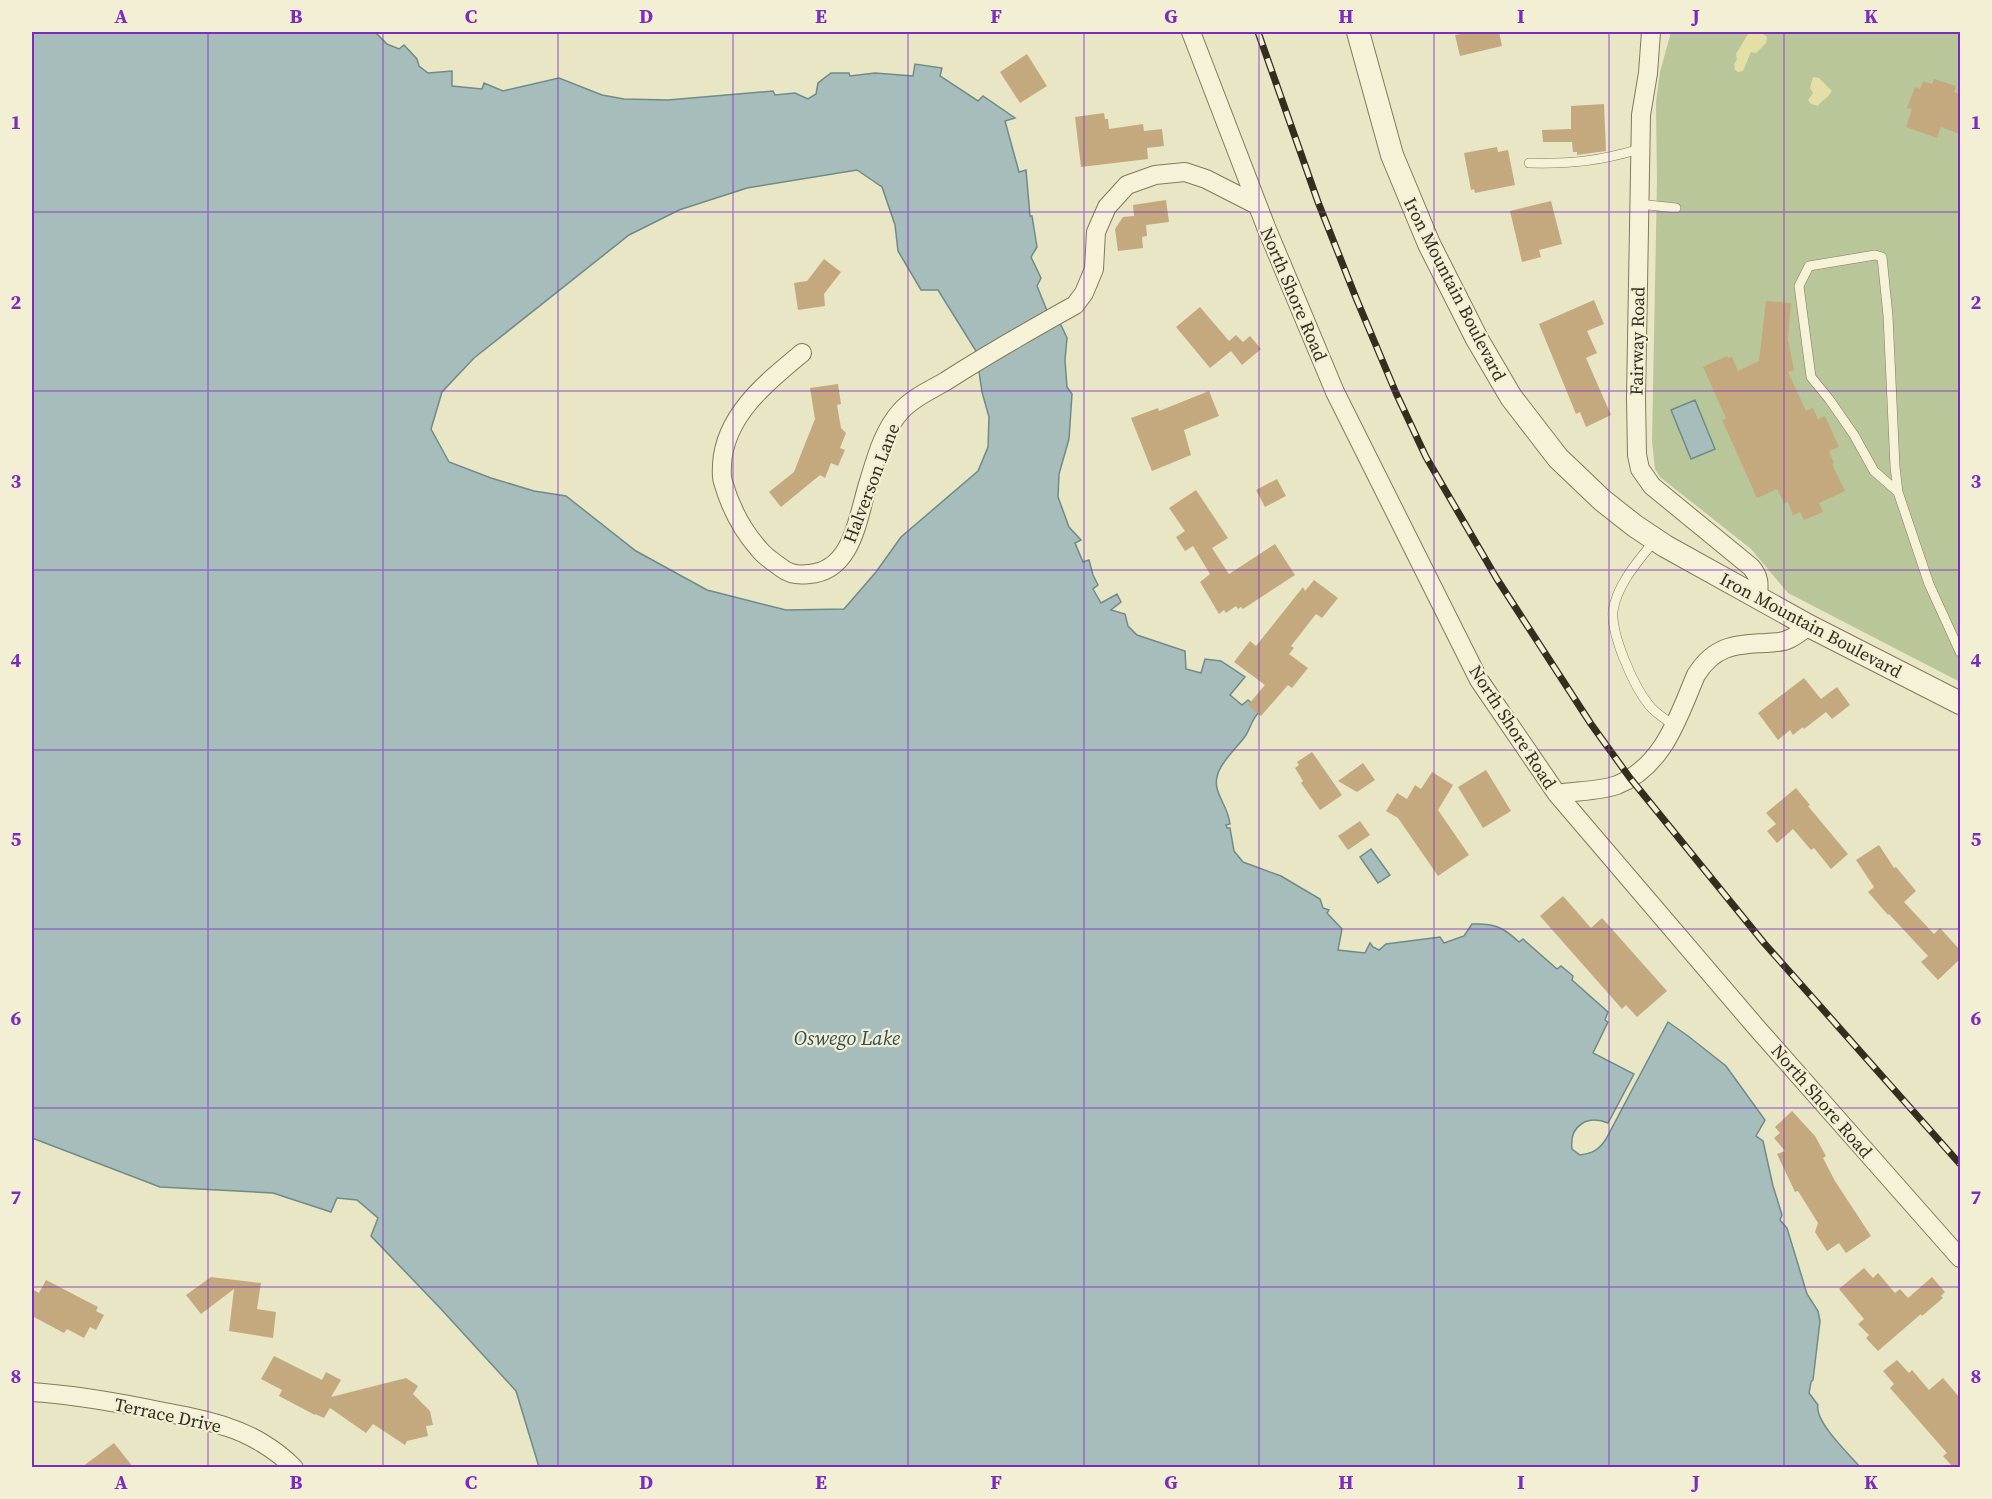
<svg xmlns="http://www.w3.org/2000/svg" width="1992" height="1499" font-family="'Source Serif 4',serif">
<rect width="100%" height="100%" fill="#e9e6c5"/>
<!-- green -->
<path fill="#b8c69a" d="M 1671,32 L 1960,32 L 1960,682 L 1788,593 L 1751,549 L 1660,477 L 1655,469 L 1652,441 L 1657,181 L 1656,102 L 1660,72 Z"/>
<!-- sand -->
<path fill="#e3dfa5" d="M 1762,33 L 1767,37 L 1766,43 L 1756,53 L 1751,52 L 1743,71 L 1738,72 L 1735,70 L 1734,64 L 1737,60 L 1736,54 L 1748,34 Z
M 1813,77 L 1819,78 L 1832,91 C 1828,98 1822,100 1818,106 L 1811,104 L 1808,100 L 1813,93 L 1810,88 Z"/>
<!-- water -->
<path fill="#a6bdbb" stroke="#6e8b89" stroke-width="1.5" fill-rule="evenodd" d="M 32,32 L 375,32 L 387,44 L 399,49 L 404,45 L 417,59 L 419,66 L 428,73 L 452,71 L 452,86 L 482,89 L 484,83 L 503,91 L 559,78 L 602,95 L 624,99 L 668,100 L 773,91 L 775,95 L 795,93 L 808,99 L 816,94 L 818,83 L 831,73 L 849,73 L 850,76 L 875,73 L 913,76 L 915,64 L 942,68 L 940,76 L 978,101 L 983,96 L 1015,118 L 1005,121 L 1019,172 L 1026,170 L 1030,216 L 1032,216 L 1037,247 L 1031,257 L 1041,278 L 1037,286 L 1050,318 L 1060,323 L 1067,338 L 1065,360 L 1067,387 L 1072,394 L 1069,439 L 1059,474 L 1058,497 L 1069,527 L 1081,540 L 1075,543 L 1083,562 L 1089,560 L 1093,575 L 1098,585 L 1093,589 L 1101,603 L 1117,594 L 1121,602 L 1111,610 L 1125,614 L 1128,626 L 1137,635 L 1185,651 L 1186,669 L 1201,673 L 1205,659 L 1221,661 L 1245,677 L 1230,695 L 1242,705 L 1248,700 L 1260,711 C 1251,720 1252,725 1246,735 C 1236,750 1212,768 1217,788 C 1220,801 1228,808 1230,824 L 1226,825 L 1227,828 L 1230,828 L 1234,851 L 1243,862 L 1281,876 L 1320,899 L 1323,908 L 1329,910 L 1327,913 L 1342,929 L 1338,950 L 1365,953 L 1370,943 L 1373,947 L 1379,950 L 1386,944 L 1440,937 L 1444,943 L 1464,936 L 1472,924 C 1494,923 1503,927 1519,942 L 1523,939 L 1557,969 L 1561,966 L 1573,976 L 1572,980 L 1608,1012 L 1605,1020 L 1608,1022 L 1593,1053 L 1634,1074 L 1608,1123 C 1588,1115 1569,1125 1572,1149 L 1580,1155 C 1593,1153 1599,1150 1606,1139 L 1668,1022 L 1688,1036 L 1726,1066 L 1765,1120 L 1756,1136 L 1763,1141 L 1773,1186 L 1782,1215 L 1780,1220 L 1787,1228 L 1807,1294 L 1818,1311 L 1820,1321 L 1813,1380 L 1811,1382 L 1809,1393 L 1818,1405 C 1814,1421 1849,1454 1860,1467 L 539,1467 L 516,1391 L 441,1309 L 371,1236 L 378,1218 L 357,1200 L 337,1198 L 331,1212 L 273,1193 L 160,1187 L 32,1138 ZM 857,170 L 882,187 L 895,225 L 898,251 L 921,290 L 938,290 L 976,351 L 982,392 L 989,417 L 988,447 L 978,471 L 901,537 L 876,572 L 844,609 L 786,610 L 707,590 L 636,551 L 566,496 L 534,491 L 491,478 L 449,462 L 431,429 L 442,392 L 474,358 L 629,235 L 679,210 L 747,188 Z
M 1695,400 L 1715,449 L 1691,459 L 1671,410 Z
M 1371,849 L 1390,875 L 1378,883 L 1360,857 Z"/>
<!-- building -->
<path fill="#c4a97f" d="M 1472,32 L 1499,32 L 1502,46 L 1460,56 L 1455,35 Z
M 1027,54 L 1047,86 L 1020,103 L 1000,72 Z
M 1934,79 L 1956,86 L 1954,92 L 1960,95 L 1960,134 L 1941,127 L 1937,138 L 1906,127 L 1912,109 L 1907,108 L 1915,87 L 1920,89 L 1923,81 L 1932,84 Z
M 1604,104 L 1606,151 L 1577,155 L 1577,152 L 1573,152 L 1572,142 L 1543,142 L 1542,130 L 1571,129 L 1571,106 Z
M 1104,113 L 1105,119 L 1108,119 L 1109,129 L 1143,124 L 1144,131 L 1162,129 L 1164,146 L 1147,148 L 1148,159 L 1081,167 L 1075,117 Z
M 1497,147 L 1498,152 L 1508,150 L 1515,185 L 1475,193 L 1474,189 L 1471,190 L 1464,153 Z
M 1166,200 L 1169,222 L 1146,225 L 1147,236 L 1142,237 L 1143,248 L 1118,251 L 1115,229 L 1123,217 L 1134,216 L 1133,205 Z
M 1551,201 L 1562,244 L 1539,250 L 1541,257 L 1522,262 L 1510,211 Z
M 824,259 L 841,272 L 824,294 L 825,306 L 798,310 L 794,283 L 807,281 Z
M 1594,300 L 1604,324 L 1587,331 L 1597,353 L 1586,358 L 1611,415 L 1586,427 L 1580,412 L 1576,414 L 1539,324 Z
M 1766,301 L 1791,303 L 1788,339 L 1794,370 L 1788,372 L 1806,411 L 1813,408 L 1818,419 L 1825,416 L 1839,447 L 1829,451 L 1834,463 L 1832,464 L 1845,491 L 1819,503 L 1823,512 L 1804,520 L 1800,512 L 1793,515 L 1788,502 L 1784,503 L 1777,489 L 1757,498 L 1722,420 L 1726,418 L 1703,367 L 1727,356 L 1728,358 L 1732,357 L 1738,371 L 1759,361 Z
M 1200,307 L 1229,341 L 1236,335 L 1243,342 L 1250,336 L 1261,349 L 1242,365 L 1231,351 L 1210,368 L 1176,327 Z
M 838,384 L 841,404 L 837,405 L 841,428 L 846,433 L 840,448 L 845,450 L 838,466 L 831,463 L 825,478 L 820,475 L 781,507 L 769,492 L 794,472 L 803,449 L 815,419 L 810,388 Z
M 1209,391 L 1219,416 L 1184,430 L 1191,455 L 1152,471 L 1131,418 L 1158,408 L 1159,411 Z
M 1277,479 L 1286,496 L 1265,507 L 1256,490 Z
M 1196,490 L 1228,538 L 1212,548 L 1229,574 L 1275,544 L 1295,575 L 1243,609 L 1241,607 L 1238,609 L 1236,606 L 1226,613 L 1224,610 L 1219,614 L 1200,582 L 1210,574 L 1193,546 L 1185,551 L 1176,537 L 1185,531 L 1169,508 Z
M 1314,580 L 1338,598 L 1322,618 L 1316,614 L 1291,646 L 1294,648 L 1289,654 L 1308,668 L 1292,688 L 1288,685 L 1261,716 L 1248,705 L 1265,685 L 1234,662 L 1250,641 L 1256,646 L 1303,587 L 1305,591 Z
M 1804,678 L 1821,699 L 1837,687 L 1850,705 L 1832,719 L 1826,712 L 1804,729 L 1803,727 L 1793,735 L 1790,730 L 1778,740 L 1758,713 Z
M 1312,752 L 1342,795 L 1320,810 L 1301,783 L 1303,781 L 1295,768 L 1299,765 L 1297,762 Z
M 1363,763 L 1375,780 L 1357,792 L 1338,781 Z
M 1486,770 L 1511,811 L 1483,828 L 1458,787 Z
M 1432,772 L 1453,785 L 1438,810 L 1469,855 L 1438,876 L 1398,818 L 1386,811 L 1397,793 L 1407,799 L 1415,785 L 1421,789 Z
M 1796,788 L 1810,805 L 1808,806 L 1848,854 L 1831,869 L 1814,848 L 1811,850 L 1793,829 L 1777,843 L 1767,831 L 1776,824 L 1766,813 Z
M 1360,821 L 1370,835 L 1348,850 L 1338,836 Z
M 1879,845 L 1894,868 L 1896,867 L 1916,891 L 1904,902 L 1934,934 L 1940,928 L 1960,950 L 1960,959 L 1938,980 L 1921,962 L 1928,956 L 1889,914 L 1888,915 L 1868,892 L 1874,887 L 1856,860 Z
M 1563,896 L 1591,928 L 1602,918 L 1667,991 L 1637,1017 L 1626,1005 L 1622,1009 L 1540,916 Z
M 1792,1111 L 1815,1136 L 1826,1156 L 1823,1158 L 1835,1181 L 1871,1236 L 1846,1253 L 1839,1243 L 1827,1251 L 1815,1232 L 1818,1223 L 1798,1191 L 1795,1192 L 1777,1154 L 1785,1151 L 1774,1138 L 1780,1133 L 1775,1127 Z
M 1864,1268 L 1873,1278 L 1878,1273 L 1895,1293 L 1900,1289 L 1908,1298 L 1932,1277 L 1945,1292 L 1941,1296 L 1943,1298 L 1922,1316 L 1921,1314 L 1878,1351 L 1866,1338 L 1869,1335 L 1858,1324 L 1864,1319 L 1839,1289 Z
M 211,1277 L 261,1283 L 257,1309 L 276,1312 L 273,1338 L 229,1331 L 234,1289 L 201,1314 L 186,1295 Z
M 46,1280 L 98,1307 L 96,1311 L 104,1315 L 96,1330 L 90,1327 L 84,1338 L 67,1329 L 64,1333 L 32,1316 L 32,1289 L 39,1293 Z
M 274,1356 L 322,1380 L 326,1372 L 341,1380 L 331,1397 L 406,1378 L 418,1386 L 413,1394 L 430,1411 L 433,1425 L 426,1426 L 428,1436 L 407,1441 L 405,1445 L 373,1424 L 366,1433 L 330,1408 L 324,1418 L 315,1414 L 315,1415 L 279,1396 L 282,1390 L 261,1379 Z
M 1897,1360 L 1909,1373 L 1912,1370 L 1929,1390 L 1943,1378 L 1960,1398 L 1960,1467 L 1953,1467 L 1943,1456 L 1947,1453 L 1890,1388 L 1894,1384 L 1883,1371 Z
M 114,1443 L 133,1467 L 82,1467 Z"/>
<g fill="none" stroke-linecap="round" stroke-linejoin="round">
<defs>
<path id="service" d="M 1529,163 C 1572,164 1599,161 1640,149
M 1639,204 L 1676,208
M 1898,492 L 1874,471 L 1854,435 L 1829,399 L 1811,377 L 1799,286 L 1809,266 L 1875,255 L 1882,257 L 1888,316 L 1895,467 L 1898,492 L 1929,584 L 1960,652
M 1655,540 C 1639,560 1617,584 1613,611 C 1611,635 1634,687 1649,705 C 1656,714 1665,719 1674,725"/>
<path id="minor" d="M 1191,32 L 1266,227 L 1335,392 L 1479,680 L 1557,794 L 1756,1027 L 1960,1258
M 1651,32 L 1648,73 L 1641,115 L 1636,398 L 1637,455 L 1640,469 L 1652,486 L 1751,567 C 1760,577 1759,585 1758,598
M 802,353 C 767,382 725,415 722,464 C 722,470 721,476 723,482 C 730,506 742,530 759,549 C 765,557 775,563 783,569 C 791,575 801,575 809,574 C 854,571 858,514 869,481 C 876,458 884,429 901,411 C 912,398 931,390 946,381 C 988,354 1032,329 1075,305 L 1084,293 L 1094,269 L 1096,232 L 1107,207 L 1127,185 L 1155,175 L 1185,172 L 1206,179 L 1257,205
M 1557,794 C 1575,791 1601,791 1617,785 C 1664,766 1678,717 1696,675 C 1714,646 1735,644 1766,643 C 1774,642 1782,643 1789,639 C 1796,636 1803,630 1809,626
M 32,1392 C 76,1395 121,1403 164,1412 C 185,1416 207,1420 227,1427 C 250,1434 277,1450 294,1468"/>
<path id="tertiary" d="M 1358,32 L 1392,155 L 1429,244 L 1477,339 L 1511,397 L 1558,458 L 1602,500 L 1635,526 L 1665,546 L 1809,626 L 1960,703"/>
</defs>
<!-- service casing -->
<use href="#service" stroke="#83795d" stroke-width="10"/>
<!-- minor casing -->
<use href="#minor" stroke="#83795d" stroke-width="20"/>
<!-- tertiary casing -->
<use href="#tertiary" stroke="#83795d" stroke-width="24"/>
<!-- service -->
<use href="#service" stroke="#f5f2d8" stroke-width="9"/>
<!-- minor -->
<use href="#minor" stroke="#f5f2d8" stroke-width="18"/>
<!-- tertiary -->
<use href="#tertiary" stroke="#f5f2d8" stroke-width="22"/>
<defs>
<path id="rail" d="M 1258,32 L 1318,202 L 1356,298 L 1396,393 L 1426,457 L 1497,579 L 1591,724 L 1630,778 L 1764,943 L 1960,1164"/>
</defs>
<!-- rail casing -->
<use href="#rail" stroke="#342e1f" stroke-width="7"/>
<!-- rail -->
<use href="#rail" stroke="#f2efd4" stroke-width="4.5" stroke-dasharray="14" stroke-linecap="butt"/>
</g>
<!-- grid -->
<path fill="none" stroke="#7b2cbf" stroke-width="1.5" stroke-opacity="0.55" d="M 208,32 L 208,1468M 383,32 L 383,1468M 558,32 L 558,1468M 733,32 L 733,1468M 908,32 L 908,1468M 1084,32 L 1084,1468M 1259,32 L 1259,1468M 1434,32 L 1434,1468M 1609,32 L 1609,1468M 1784,32 L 1784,1468M 32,212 L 1960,212M 32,391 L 1960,391M 32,570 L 1960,570M 32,750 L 1960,750M 32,929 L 1960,929M 32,1108 L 1960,1108M 32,1287 L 1960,1287"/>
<g text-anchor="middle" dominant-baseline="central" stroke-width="4.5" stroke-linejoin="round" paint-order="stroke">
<!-- street labels -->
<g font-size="18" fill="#342e1f" stroke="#f2efd4">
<text transform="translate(1455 289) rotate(63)">Iron Mountain Boulevard</text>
<text transform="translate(1294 294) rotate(67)">North Shore Road</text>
<text transform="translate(1637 341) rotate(-89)">Fairway Road</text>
<text transform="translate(871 483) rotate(-69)">Halverson Lane</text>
<text transform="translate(1811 625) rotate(28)">Iron Mountain Boulevard</text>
<text transform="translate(1513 727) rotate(57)">North Shore Road</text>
<text transform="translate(1822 1101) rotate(49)">North Shore Road</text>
<text transform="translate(168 1415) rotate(12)">Terrace Drive</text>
</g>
<!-- water labels -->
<g font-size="20" font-style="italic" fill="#304e53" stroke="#f2efd4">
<text x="847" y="1038">Oswego Lake</text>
</g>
</g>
<!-- border -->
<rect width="1992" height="1499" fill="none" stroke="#f2efd4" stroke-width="66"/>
<rect x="33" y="33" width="1926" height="1433" fill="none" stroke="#7b2cbf" stroke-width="2"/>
<g font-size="20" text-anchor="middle" font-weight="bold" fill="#7b2cbf">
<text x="121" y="23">A</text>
<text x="296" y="23">B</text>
<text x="471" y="23">C</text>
<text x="646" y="23">D</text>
<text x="821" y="23">E</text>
<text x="996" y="23">F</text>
<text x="1171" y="23">G</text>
<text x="1346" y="23">H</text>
<text x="1521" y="23">I</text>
<text x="1696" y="23">J</text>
<text x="1871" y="23">K</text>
<text x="16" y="129">1</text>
<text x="1976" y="129">1</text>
<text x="16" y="309">2</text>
<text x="1976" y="309">2</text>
<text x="16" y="488">3</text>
<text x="1976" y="488">3</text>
<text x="16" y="667">4</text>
<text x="1976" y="667">4</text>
<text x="16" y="846">5</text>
<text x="1976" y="846">5</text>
<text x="16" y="1025">6</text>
<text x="1976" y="1025">6</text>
<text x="16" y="1204">7</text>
<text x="1976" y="1204">7</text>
<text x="16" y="1383">8</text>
<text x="1976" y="1383">8</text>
<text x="121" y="1489">A</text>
<text x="296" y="1489">B</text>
<text x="471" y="1489">C</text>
<text x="646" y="1489">D</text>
<text x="821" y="1489">E</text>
<text x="996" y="1489">F</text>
<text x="1171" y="1489">G</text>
<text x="1346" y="1489">H</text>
<text x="1521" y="1489">I</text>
<text x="1696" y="1489">J</text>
<text x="1871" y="1489">K</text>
</g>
</svg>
